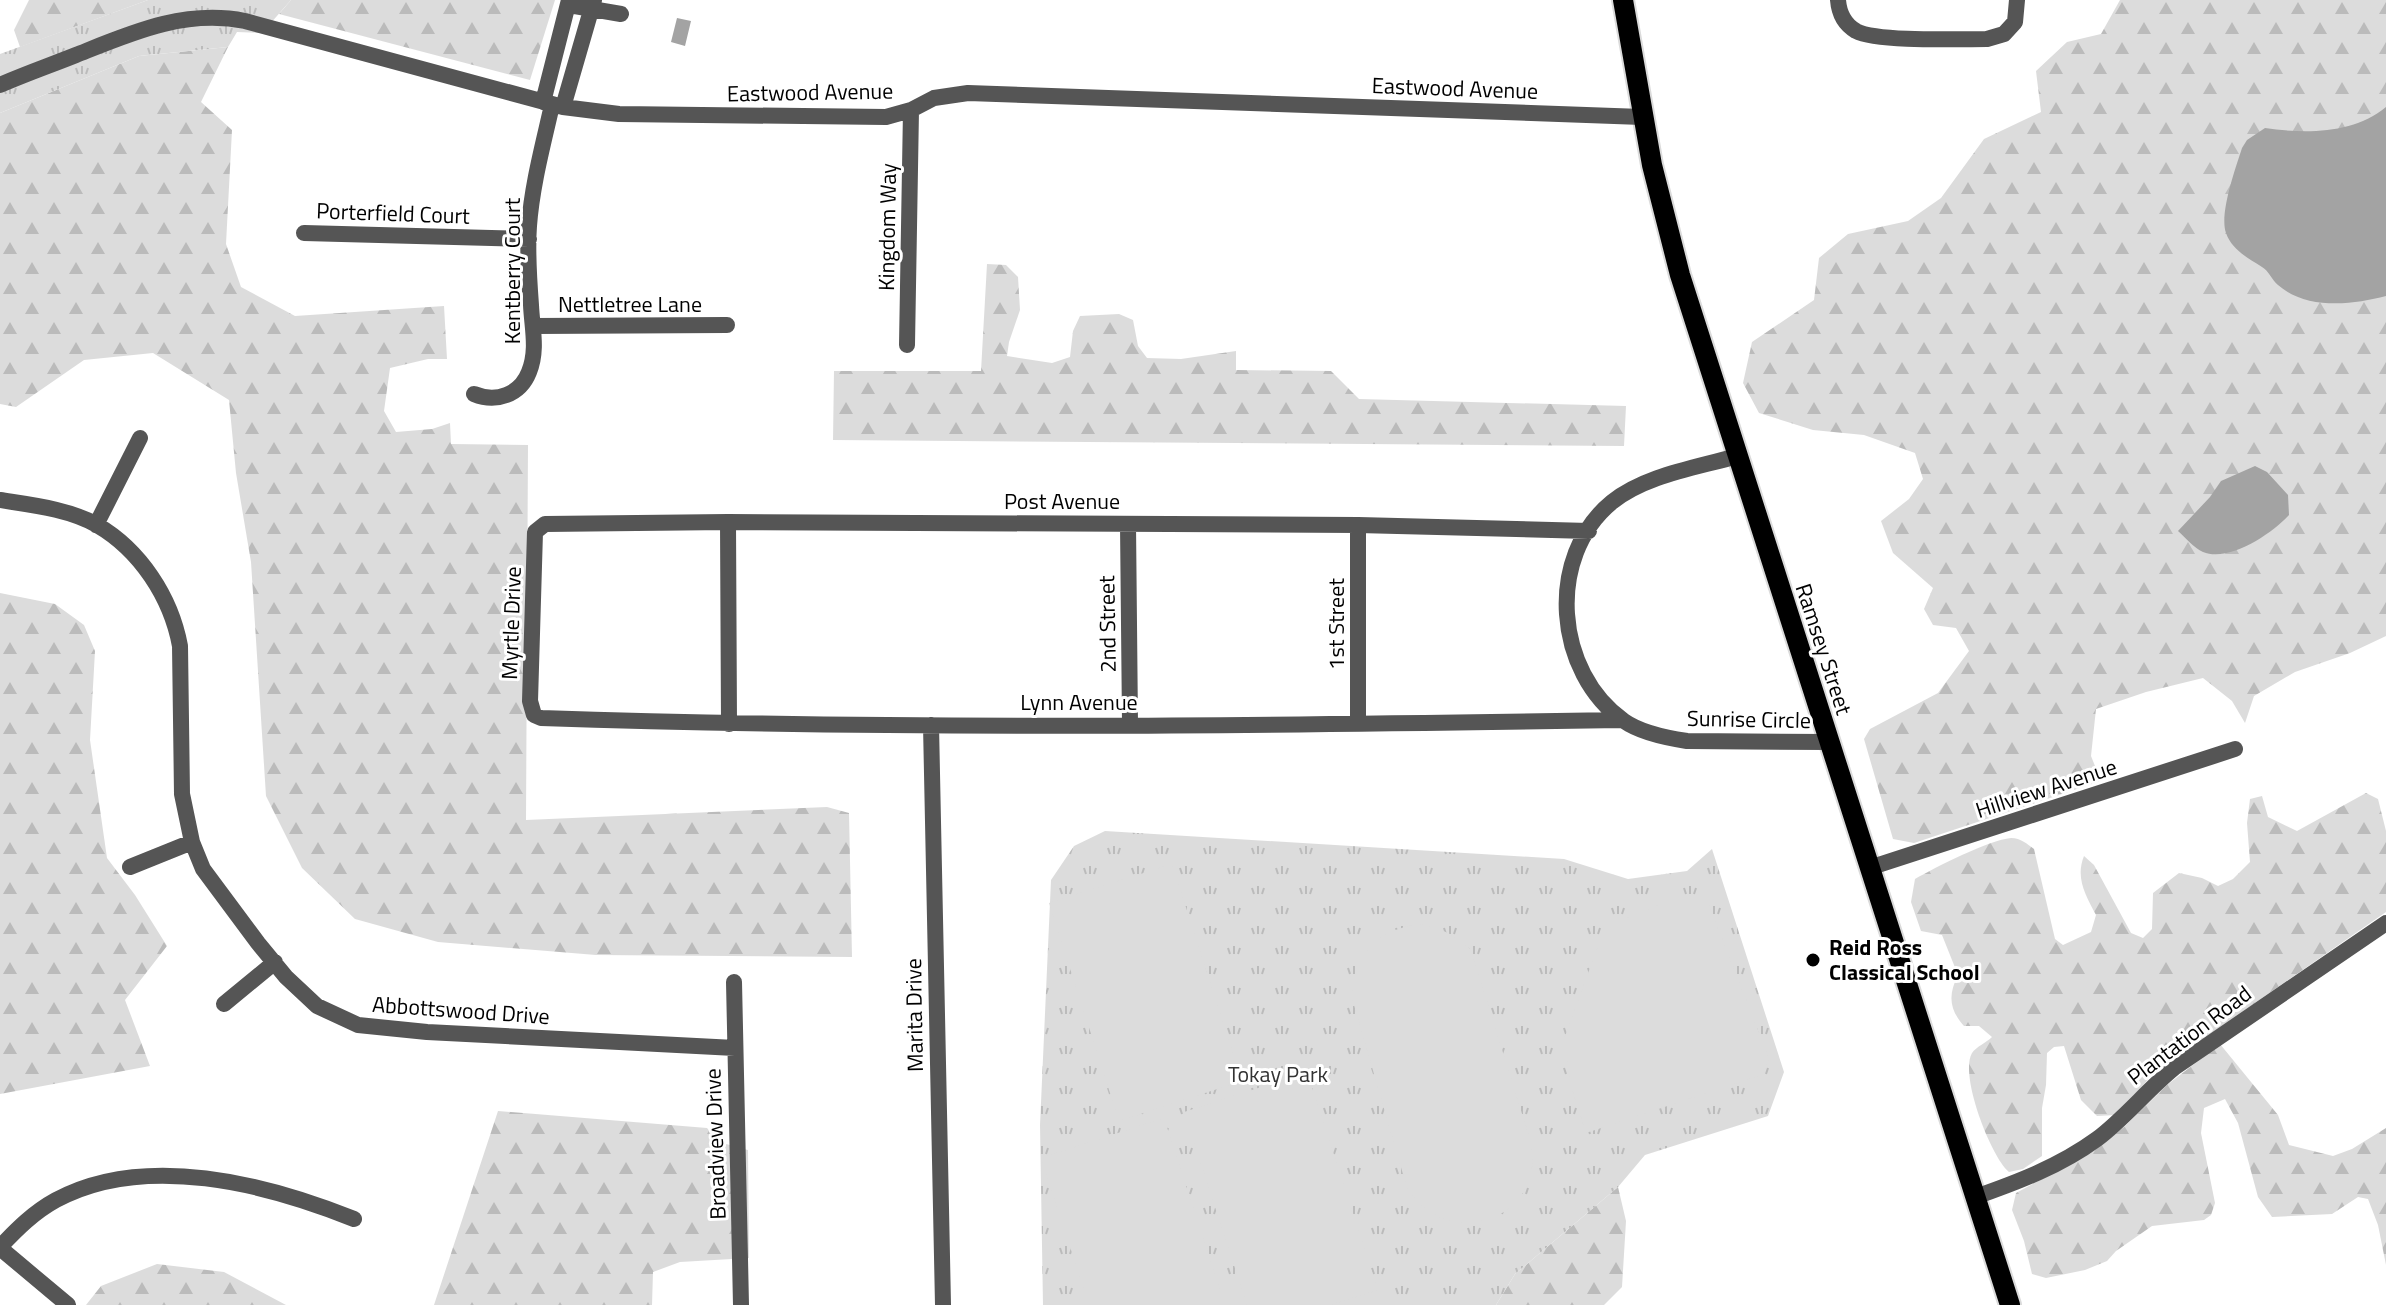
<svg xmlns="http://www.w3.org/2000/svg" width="2386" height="1305" font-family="'Titillium Web',sans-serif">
<defs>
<pattern id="forest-firs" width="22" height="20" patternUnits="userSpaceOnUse" patternTransform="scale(2)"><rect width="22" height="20" fill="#dcdcdc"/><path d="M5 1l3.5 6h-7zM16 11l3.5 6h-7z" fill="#bbb"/></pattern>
<pattern id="park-tufts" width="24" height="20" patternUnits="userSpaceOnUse" patternTransform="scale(2)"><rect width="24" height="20" fill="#dcdcdc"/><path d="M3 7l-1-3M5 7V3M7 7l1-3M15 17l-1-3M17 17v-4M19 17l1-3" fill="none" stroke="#bbb"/></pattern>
</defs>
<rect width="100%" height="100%" fill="#fff"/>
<!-- forest -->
<path fill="url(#forest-firs)" d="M 29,0 L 148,0 L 20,47 L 14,30 Z
M 291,0 L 555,0 L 530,80 L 279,14 Z
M 2120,0 L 2386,0 L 2386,636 L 2350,653 L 2295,672 L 2254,696 L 2245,723 L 2232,701 L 2203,678 L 2146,692 L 2096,709 L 2091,756 L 2101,781 L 1914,843 L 1893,839 L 1864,739 L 1870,729 L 1938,693 L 1969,651 L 1956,628 L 1933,625 L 1924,609 L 1933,588 L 1893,553 L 1881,521 L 1909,499 L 1923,479 L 1915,453 L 1864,435 L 1813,430 L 1759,413 L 1743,383 L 1752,342 L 1814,300 L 1819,258 L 1848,234 L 1908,221 L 1941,198 L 1984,139 L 2041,112 L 2036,71 L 2067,42 L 2101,34 Z
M 228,47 L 201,102 L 232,130 L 226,244 L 241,287 L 295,316 L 444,306 L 447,359 L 428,359 L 390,368 L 384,411 L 396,432 L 432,429 L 450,423 L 451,444 L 528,445 L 526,820 L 827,807 L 849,813 L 852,957 L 596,955 L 438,942 L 355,919 L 302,868 L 266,796 L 251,562 L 236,473 L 229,400 L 153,353 L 84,360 L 16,407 L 0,404 L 0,113 L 139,56 Z
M 987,264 L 1006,265 L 1018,277 L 1020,310 L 1009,342 L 1007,356 L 1052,363 L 1070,357 L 1073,331 L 1080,316 L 1119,314 L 1133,320 L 1138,346 L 1147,358 L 1181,359 L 1236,351 L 1236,370 L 1331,371 L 1359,399 L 1626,406 L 1624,446 L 833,440 L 834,371 L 981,371 Z
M 0,593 L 55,604 L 84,625 L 95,651 L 90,740 L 107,858 L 135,895 L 167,946 L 125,1000 L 150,1066 L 0,1094 Z
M 2366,793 L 2378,799 L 2386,831 L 2386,912 L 2154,1073 L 2116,1115 L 2097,1116 L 2081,1100 L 2064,1046 L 2054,1047 L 2047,1053 L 2046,1085 L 2042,1108 L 2042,1156 L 2023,1169 L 2009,1172 C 1991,1157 1959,1075 1972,1053 C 1976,1047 1987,1042 1992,1037 L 1979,1026 L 1964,1026 C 1949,1009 1948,995 1958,975 L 1942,935 L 1921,931 L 1911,902 L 1915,879 C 1936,867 1989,840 2011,838 C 2021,838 2027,844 2034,849 L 2055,939 L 2063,945 L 2091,932 L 2096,915 C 2086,896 2075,878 2084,856 L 2094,865 L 2131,933 L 2143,938 L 2152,929 L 2153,893 L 2179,873 L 2202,878 L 2218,886 L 2233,879 L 2250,862 L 2247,823 L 2250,799 L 2262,796 L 2268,817 L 2297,831 Z
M 2220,1044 L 2278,1115 L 2289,1145 L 2333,1156 L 2352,1149 L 2386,1128 L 2386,1265 L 2378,1225 L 2368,1199 L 2358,1197 L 2332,1214 L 2272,1217 L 2258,1197 L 2238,1123 L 2225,1099 L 2204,1108 L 2201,1133 L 2215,1203 L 2211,1215 L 2204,1220 L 2152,1226 L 2116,1251 L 2107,1261 L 2085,1270 L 2046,1278 L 2032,1274 L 2024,1241 L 2012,1210 L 2016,1193 L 2095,1150 L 2124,1127 L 2167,1085 Z
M 498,1111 L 707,1128 L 719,1142 L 748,1150 L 749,1258 L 680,1262 L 653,1272 L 652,1305 L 434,1305 Z
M 1618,1187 L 1626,1221 L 1622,1287 L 1604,1305 L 1496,1305 L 1515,1274 Z
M 157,1264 L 224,1272 L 286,1305 L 86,1305 L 101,1286 Z"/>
<!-- park -->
<path fill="url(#park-tufts)" d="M 148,0 L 291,0 L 262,33 L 237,32 L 228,47 L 139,56 L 0,113 L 0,54 Z
M 1105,831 L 1564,859 L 1628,879 L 1687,871 L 1712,849 L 1784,1072 L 1768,1116 L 1645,1155 L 1618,1187 L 1515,1274 L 1496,1305 L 1043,1305 L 1040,1125 L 1051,880 L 1074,846 Z"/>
<!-- garden -->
<path fill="#dcdcdc" d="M 1172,864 L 1242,1081 L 1119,1121 L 1049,903 Z
M 1663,903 L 1708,903 L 1769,1058 L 1764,1074 L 1586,1133 L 1570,1083 L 1564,1039 L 1598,946 L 1622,920 Z
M 1418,924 C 1441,928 1454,934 1471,950 L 1529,1136 C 1532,1149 1534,1160 1531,1173 C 1521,1222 1459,1237 1423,1207 C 1417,1202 1412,1194 1407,1188 L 1352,998 C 1355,954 1373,932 1418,924 Z
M 1307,1072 L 1378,1290 L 1330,1305 L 1247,1305 L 1184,1112 Z
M 1164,1118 L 1225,1305 L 1089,1305 L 1041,1158 Z"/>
<!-- water -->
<path fill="#a3a3a3" d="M 677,18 L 691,21 L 685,46 L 671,42 Z
M 2386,107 L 2386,296 C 2352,305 2307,310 2278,285 C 2272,280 2269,271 2262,267 C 2248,258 2232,250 2226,233 C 2219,214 2236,167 2242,148 L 2247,140 L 2265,128 C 2305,134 2354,134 2386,107 Z
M 2255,466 L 2267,472 L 2288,495 L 2289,515 C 2273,533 2229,563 2203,552 C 2194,548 2186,538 2178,531 L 2210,497 L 2221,481 Z"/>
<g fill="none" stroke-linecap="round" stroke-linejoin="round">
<defs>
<path id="major" d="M 1623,0 L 1652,165 L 1680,275 L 2010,1305"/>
</defs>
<!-- major casing -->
<use href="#major" stroke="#dbdbdb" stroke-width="24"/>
<!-- minor -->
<path stroke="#555" stroke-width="16" d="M 1838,0 C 1839,13 1844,24 1856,31 C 1877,42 1959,39 1987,39 L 2004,34 L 2015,22 L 2017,0
M 569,5 L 621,14
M 0,85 C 25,74 51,65 76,55 C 131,33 184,9 245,21 L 563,107 L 619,114 L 886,117 L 911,110 L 934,98 L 968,93 L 1642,117
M 543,102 L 569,0
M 563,107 L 594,0
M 304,233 L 529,239
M 534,326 L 727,325
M 907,345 L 911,110
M 474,394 C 496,403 520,395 529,372 C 538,350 532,328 531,305 C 529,279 527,252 529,226 C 532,185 543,145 552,105
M 1737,456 C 1696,468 1646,475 1612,502 C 1545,557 1555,673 1624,721 C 1641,733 1667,738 1687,741 L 1829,742
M 0,500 C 32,505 69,509 97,525 C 140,550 171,597 180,646 L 182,794 L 192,842 L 203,869 L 258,943 L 286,977 L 317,1006 L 358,1025 L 427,1032 L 735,1048
M 728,522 L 729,724
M 1128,524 L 1130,724
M 96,525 L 140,438
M 1358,525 L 1358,724
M 1589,531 L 1358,525 L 728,522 L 545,524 L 535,532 L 530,701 L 534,715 L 541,718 C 901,730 1261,726 1621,720
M 931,725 L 943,1305
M 130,867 L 192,842
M 1869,868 L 2235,749
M 734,982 L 741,1305
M 224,1004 L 275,962
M 1975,1197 C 2018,1182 2060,1166 2097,1139 C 2125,1118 2147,1090 2174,1068 L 2386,923
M 0,1247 C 17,1229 34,1212 56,1200 C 145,1152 267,1184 354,1219
M 0,1248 L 68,1305"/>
<!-- major -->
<use href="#major" stroke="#000" stroke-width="20"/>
</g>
<!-- markers -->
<circle fill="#000" stroke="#fff" stroke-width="3" cx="1813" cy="960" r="8"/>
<g text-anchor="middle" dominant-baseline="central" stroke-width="6" stroke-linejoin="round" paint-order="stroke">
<!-- street labels -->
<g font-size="22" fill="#000" stroke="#fff">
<text transform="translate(1455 88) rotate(2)">Eastwood Avenue</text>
<text transform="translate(810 92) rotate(-1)">Eastwood Avenue</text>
<text transform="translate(393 213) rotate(2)">Porterfield Court</text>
<text transform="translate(887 227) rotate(-89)">Kingdom Way</text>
<text transform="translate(512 271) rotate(-90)">Kentberry Court</text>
<text x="630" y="304">Nettletree Lane</text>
<text x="1062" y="501">Post Avenue</text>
<text transform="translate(511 623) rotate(-88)">Myrtle Drive</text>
<text transform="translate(1107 624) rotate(-91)">2nd Street</text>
<text transform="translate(1336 624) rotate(-90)">1st Street</text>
<text transform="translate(1824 649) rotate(72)">Ramsey Street</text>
<text x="1079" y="702">Lynn Avenue</text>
<text transform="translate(1749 719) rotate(1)">Sunrise Circle</text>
<text transform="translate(2046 788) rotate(-18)">Hillview Avenue</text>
<text transform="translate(461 1010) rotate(4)">Abbottswood Drive</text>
<text transform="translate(914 1015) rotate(-91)">Marita Drive</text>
<text transform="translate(2189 1035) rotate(-37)">Plantation Road</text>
<text transform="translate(715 1144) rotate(-92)">Broadview Drive</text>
</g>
<!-- poi labels -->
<g font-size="22" font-weight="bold" fill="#000" stroke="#fff" text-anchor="start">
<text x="1829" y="947">Reid Ross<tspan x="1829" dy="25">Classical School</tspan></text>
</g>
<!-- park labels -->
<g font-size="22" fill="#333" stroke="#fff">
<text x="1278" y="1074">Tokay Park</text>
</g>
</g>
</svg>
